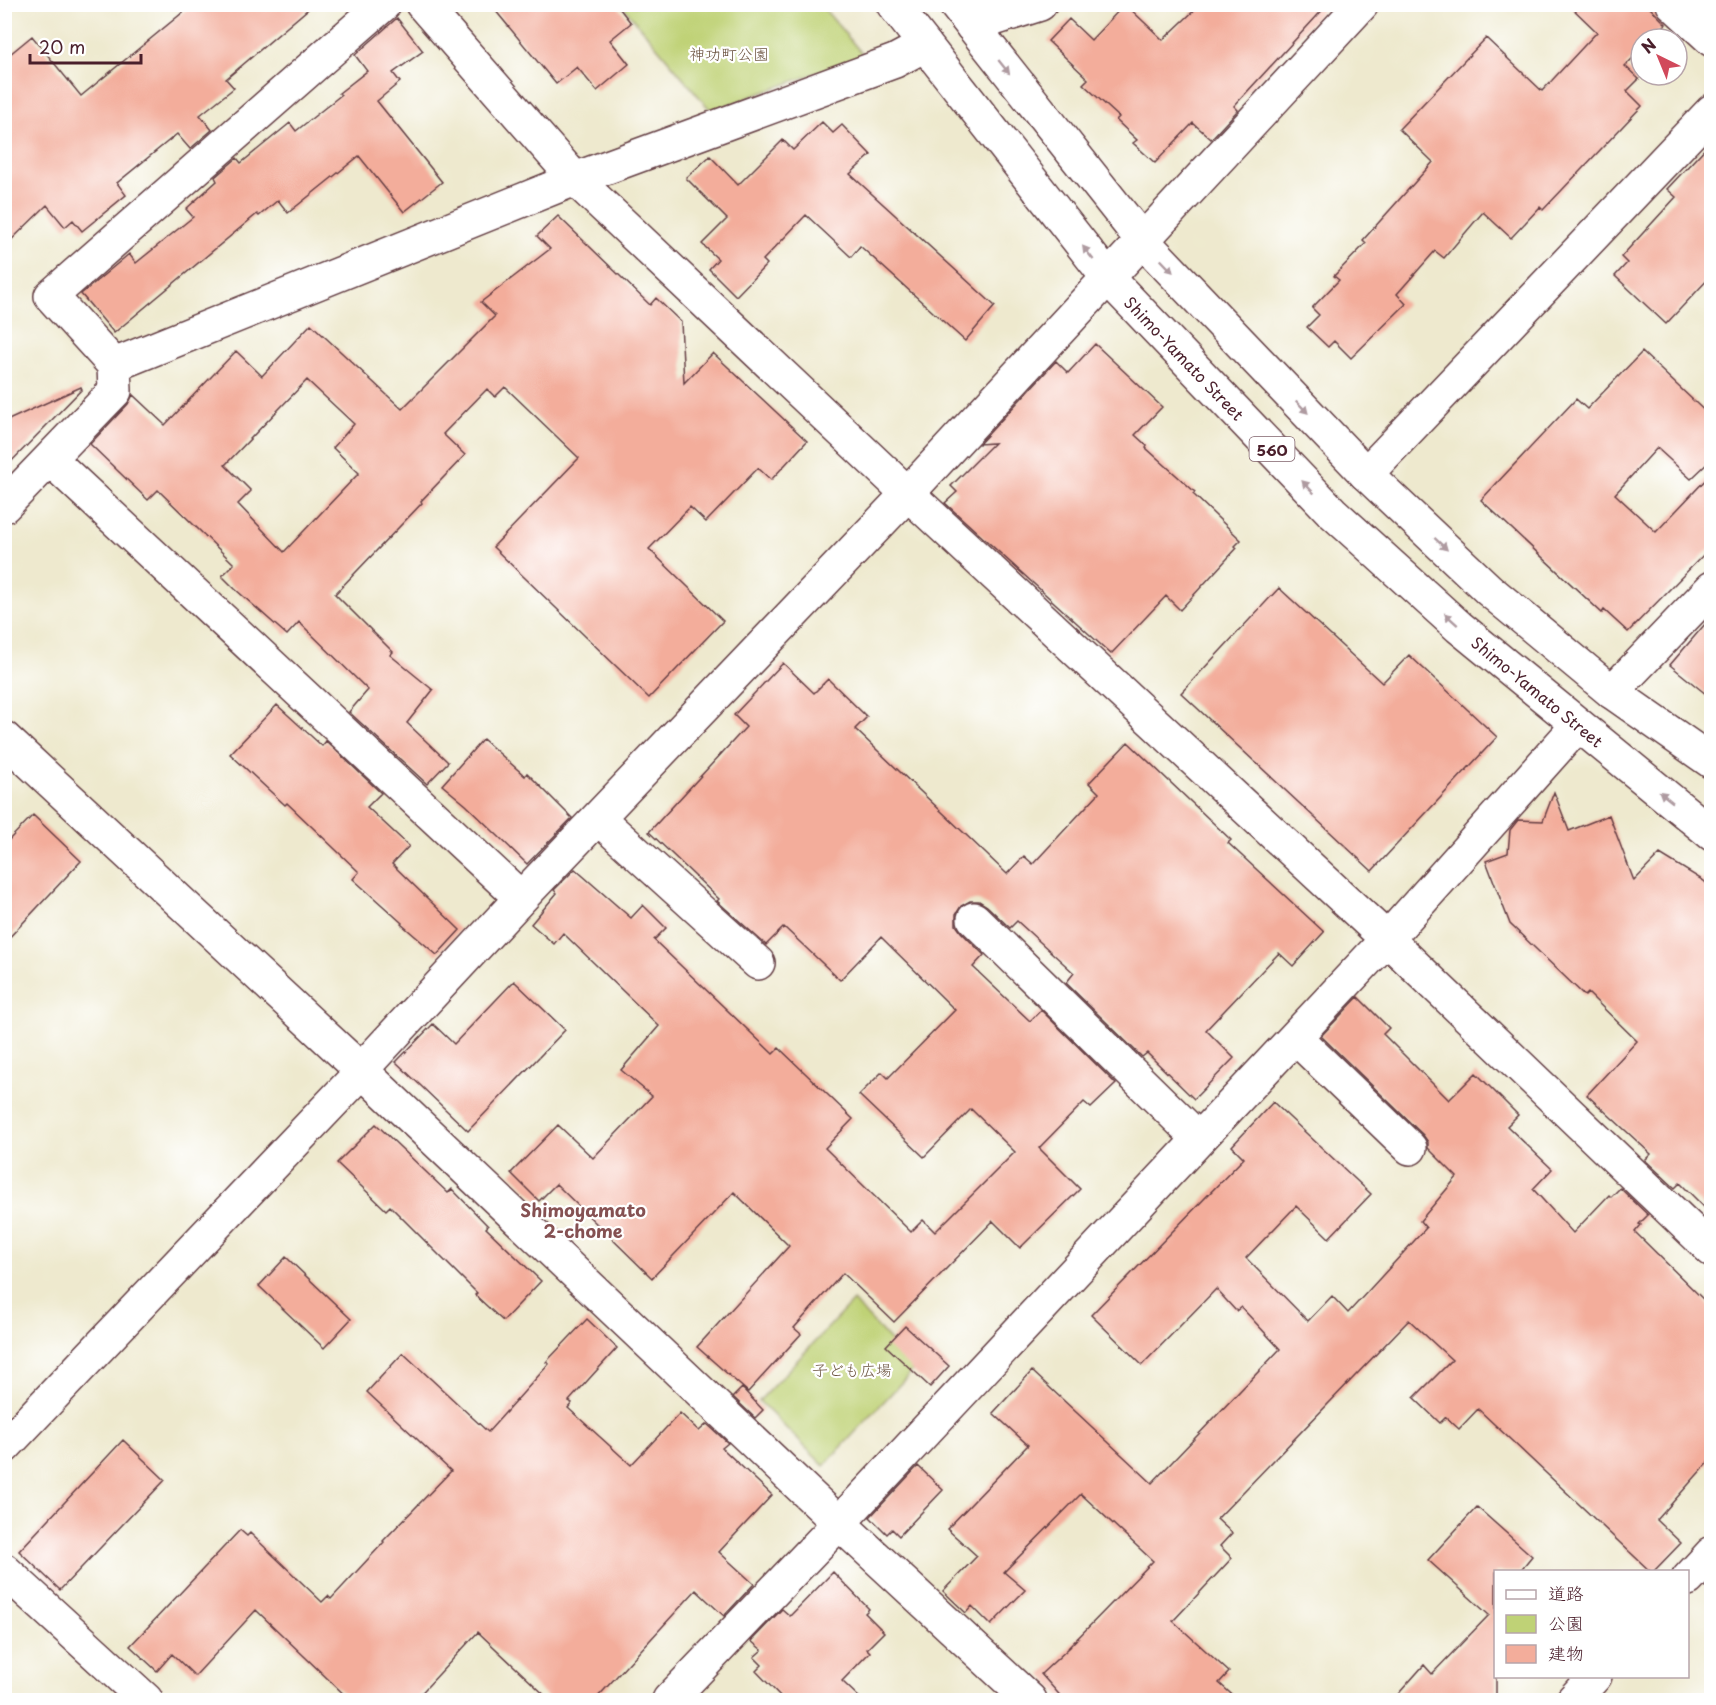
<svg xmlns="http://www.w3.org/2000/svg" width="1716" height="1705" font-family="'Playpen Sans','Klee One',sans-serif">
<rect width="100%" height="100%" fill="#fff"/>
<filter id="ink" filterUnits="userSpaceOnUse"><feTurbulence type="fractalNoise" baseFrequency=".0167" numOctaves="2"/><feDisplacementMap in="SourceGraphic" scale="12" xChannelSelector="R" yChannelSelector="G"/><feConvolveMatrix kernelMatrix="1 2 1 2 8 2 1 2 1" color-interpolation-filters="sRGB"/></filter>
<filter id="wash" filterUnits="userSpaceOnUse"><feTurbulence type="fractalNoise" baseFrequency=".008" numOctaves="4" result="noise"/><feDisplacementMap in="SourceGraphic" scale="24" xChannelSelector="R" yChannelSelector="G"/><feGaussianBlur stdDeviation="1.35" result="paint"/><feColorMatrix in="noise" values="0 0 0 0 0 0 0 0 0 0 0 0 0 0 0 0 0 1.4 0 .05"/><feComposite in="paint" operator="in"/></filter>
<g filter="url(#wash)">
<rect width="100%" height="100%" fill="#eee9ce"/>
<!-- green -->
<path fill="#bfd276" stroke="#847850" stroke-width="1.5" d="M 622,5 L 821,5 L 864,56 L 711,111 Z
M 853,1301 L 915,1368 L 824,1466 L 759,1401 Z"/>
<g id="blocks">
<!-- building -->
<path fill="#f3ad9b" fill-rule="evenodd" d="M 193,4 L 314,4 L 226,79 L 234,88 L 200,115 L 212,130 L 190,149 L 177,134 L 117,183 L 126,195 L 82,231 L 73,220 L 65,227 L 47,205 L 4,247 L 4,59 L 32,36 L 81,96 Z
M 490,4 L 616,4 L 631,23 L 610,40 L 629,64 L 597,91 L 577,67 L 556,84 Z
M 1125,4 L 1163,40 L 1201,4 L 1328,4 L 1234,106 L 1238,110 L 1211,139 L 1193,123 L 1155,163 L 1133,143 L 1137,140 L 1116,120 L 1119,117 L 1083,84 L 1088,79 L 1048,41 L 1069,19 L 1091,40 Z
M 1568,4 L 1646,4 L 1666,24 L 1651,39 L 1641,39 L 1641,50 L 1625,66 L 1639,79 L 1627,91 L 1642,106 L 1543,210 L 1540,207 L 1511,238 L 1483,212 L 1444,258 L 1435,251 L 1397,294 L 1406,304 L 1351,358 L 1334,341 L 1328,347 L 1307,327 L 1319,315 L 1312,308 L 1339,280 L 1334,276 L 1366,243 L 1363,240 L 1433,162 L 1399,129 L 1486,38 L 1542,91 L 1597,32 Z
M 397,18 L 423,51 L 393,73 L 400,82 L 377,101 L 442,182 L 404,212 L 359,156 L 288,213 L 278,200 L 259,216 L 257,214 L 114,333 L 81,294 L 129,254 L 136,263 L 193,217 L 186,209 L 217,181 L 215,177 L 237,158 L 241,163 L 290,123 L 296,131 L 341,95 L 339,93 L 367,71 L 355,55 Z
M 822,122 L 833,133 L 842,125 L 871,155 L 850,174 L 995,306 L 965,341 L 860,246 L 851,257 L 806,215 L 763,260 L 767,264 L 736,296 L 709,269 L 718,259 L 702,244 L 727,219 L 686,178 L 710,156 L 738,185 L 783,140 L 793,150 Z
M 1712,141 L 1712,275 L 1666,324 L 1615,276 L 1627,263 L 1621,257 L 1676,197 L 1667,189 Z
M 558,216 L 650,305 L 656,298 L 681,322 L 684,383 L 713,353 L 807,441 L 771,480 L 758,468 L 706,522 L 690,507 L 649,549 L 723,621 L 649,698 L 493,547 L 579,458 L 505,387 L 495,397 L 487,389 L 443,434 L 465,455 L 421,501 L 422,503 L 335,594 L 393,652 L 390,655 L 433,690 L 407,723 L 448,762 L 427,784 L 349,712 L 368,690 L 299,622 L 287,635 L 235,589 L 222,576 L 234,564 L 158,490 L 148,500 L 90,444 L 128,404 L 133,395 L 165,425 L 236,351 L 262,376 L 311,324 L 402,409 L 495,316 L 481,302 L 550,249 L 537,236 ZM 307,380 L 354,424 L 333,448 L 359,473 L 284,552 L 238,504 L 251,491 L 225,465 Z
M 1095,344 L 1162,407 L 1135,435 L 1147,446 L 1146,448 L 1195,492 L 1193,494 L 1241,540 L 1235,546 L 1237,548 L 1180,610 L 1166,596 L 1111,654 L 945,503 L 957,492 L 951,486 L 994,443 L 979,444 L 1056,361 L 1068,373 Z
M 1642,352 L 1712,418 L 1712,459 L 1691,479 L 1657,448 L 1615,494 L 1656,532 L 1712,473 L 1712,546 L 1628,632 L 1604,610 L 1602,613 L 1481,500 L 1576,399 L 1587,409 Z
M 81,387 L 82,389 L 4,469 L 4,422 Z
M 1279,588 L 1382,683 L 1409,655 L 1497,737 L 1372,871 L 1181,693 Z
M 1712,616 L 1712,699 L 1670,665 Z
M 783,663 L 814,693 L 828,679 L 867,717 L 855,729 L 1007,874 L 1024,856 L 1033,864 L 1099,793 L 1089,783 L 1128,742 L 1231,840 L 1228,843 L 1324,932 L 1293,966 L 1279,953 L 1206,1030 L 1234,1058 L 1194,1099 L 1147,1053 L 1142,1057 L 1066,983 L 1074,973 L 1017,921 L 1010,928 L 987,906 L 979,901 L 970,901 L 961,906 L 956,914 L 956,925 L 961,932 L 984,955 L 973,967 L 1030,1021 L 1041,1010 L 1116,1084 L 1091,1108 L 1084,1102 L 1039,1148 L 1080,1189 L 1020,1248 L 993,1221 L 894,1322 L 843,1273 L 794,1328 L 801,1334 L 748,1392 L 697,1347 L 789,1246 L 734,1192 L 652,1278 L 556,1184 L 539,1201 L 511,1173 L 558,1125 L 593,1158 L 652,1096 L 621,1070 L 659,1026 L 563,933 L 554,944 L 531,924 L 557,893 L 554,890 L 575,869 L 631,918 L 643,905 L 666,928 L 654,940 L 773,1054 L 779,1048 L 853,1119 L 825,1148 L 911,1232 L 923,1220 L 935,1232 L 1015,1152 L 971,1109 L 924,1157 L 859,1095 L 882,1072 L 888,1078 L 955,1010 L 881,937 L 840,980 L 784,927 L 766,945 L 717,901 L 719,899 L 649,832 L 746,727 L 734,715 Z
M 277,705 L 322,746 L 326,741 L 381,793 L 367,807 L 409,846 L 392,864 L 460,930 L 437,955 L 401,924 L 402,923 L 353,879 L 359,872 L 287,803 L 285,805 L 230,754 Z
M 483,739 L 525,776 L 527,773 L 572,818 L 527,864 L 466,805 L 442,785 Z
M 1554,792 L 1569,831 L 1609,815 L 1634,881 L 1660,854 L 1704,881 L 1712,889 L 1712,1215 L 1680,1183 L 1675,1188 L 1645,1160 L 1651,1154 L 1587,1095 L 1637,1041 L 1588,993 L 1585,996 L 1510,924 L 1486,861 L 1508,853 L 1510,830 L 1518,820 L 1543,821 Z
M 33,815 L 81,861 L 4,943 L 4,845 Z
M 514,981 L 565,1030 L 468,1131 L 396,1062 L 433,1024 L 454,1044 Z
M 1358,997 L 1389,1028 L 1383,1034 L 1449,1100 L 1476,1073 L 1518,1115 L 1507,1126 L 1552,1169 L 1533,1189 L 1573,1233 L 1609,1195 L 1611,1197 L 1620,1188 L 1648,1215 L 1639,1224 L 1641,1225 L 1635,1232 L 1712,1308 L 1712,1458 L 1657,1520 L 1681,1543 L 1653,1572 L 1651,1572 L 1478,1409 L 1459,1429 L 1446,1417 L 1440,1423 L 1414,1398 L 1452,1360 L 1409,1320 L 1217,1519 L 1232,1533 L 1220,1546 L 1232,1558 L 1173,1621 L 1229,1672 L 1219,1683 L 1239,1701 L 1065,1701 L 1041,1674 L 1070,1647 L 1069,1647 L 1153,1561 L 1081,1494 L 1004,1572 L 1025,1590 L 991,1625 L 972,1606 L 966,1613 L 943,1591 L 977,1556 L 947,1529 L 1028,1445 L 993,1413 L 1032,1371 L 1152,1483 L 1280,1349 L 1241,1307 L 1236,1311 L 1216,1289 L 1142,1365 L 1091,1315 L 1244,1158 L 1232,1146 L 1273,1102 L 1371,1194 L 1329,1238 L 1296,1206 L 1246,1258 L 1308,1321 L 1332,1296 L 1348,1313 L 1426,1228 L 1420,1221 L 1457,1177 L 1428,1148 L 1428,1142 L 1423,1135 L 1321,1036 Z
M 376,1124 L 448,1193 L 452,1189 L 488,1226 L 486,1228 L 541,1281 L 503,1321 L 475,1295 L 477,1293 L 390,1206 L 386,1210 L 337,1163 Z
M 286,1257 L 351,1319 L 324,1348 L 259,1286 Z
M 587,1319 L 617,1348 L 569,1401 L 572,1403 L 568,1408 L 631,1465 L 680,1413 L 699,1431 L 707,1424 L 728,1443 L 722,1448 L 772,1495 L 719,1552 L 754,1584 L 724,1616 L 696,1590 L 594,1701 L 551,1701 L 478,1632 L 414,1701 L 351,1701 L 256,1610 L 195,1676 L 172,1654 L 157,1671 L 130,1646 L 240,1530 L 247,1536 L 250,1533 L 322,1602 L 328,1596 L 331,1599 L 384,1542 L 383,1541 L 451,1471 L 367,1392 L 403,1353 L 488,1432 L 549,1364 L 546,1362 Z
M 905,1326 L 949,1366 L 930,1387 L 886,1346 Z
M 742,1388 L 763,1410 L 755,1418 L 733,1397 Z
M 123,1440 L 165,1480 L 60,1590 L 19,1551 Z
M 918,1466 L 943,1490 L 899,1536 L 892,1529 L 887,1534 L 870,1517 Z
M 1477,1507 L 1532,1556 L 1519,1572 L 1496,1572 L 1496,1701 L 1392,1701 L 1424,1665 L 1432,1674 L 1489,1615 L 1428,1560 Z
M 833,1572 L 869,1609 L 865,1613 L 884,1632 L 867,1649 L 870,1652 L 842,1681 L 863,1701 L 785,1701 L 756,1671 L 762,1665 L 754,1657 L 762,1650 L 751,1641 L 782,1609 L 790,1616 Z"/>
</g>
</g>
<g filter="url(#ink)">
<use href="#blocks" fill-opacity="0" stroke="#633d43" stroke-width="1.5"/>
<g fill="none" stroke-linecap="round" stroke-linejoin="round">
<defs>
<path id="minor" d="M 422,4 L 575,179 L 907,493 L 1387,939 L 1712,1250
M 1673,4 L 1712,40
M 972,26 L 1040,4
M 114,365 L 51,296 L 384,4
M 50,459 L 521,898
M 1366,474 L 1712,111
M 4,506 L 115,391 L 114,365 L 575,179 L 895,61 L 925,45
M 1612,692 L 1712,588
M 4,738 L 361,1070 L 839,1523 L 1030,1700
M 598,818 L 758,963
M 974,919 L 1199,1139
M 1295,1037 L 1410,1148
M 4,1447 L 352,1082 L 361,1070 L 521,898 L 895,507 L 1362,4
M 4,1570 L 146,1700
M 1688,1579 L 1712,1553
M 669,1700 L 839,1523 L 1387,939 L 1578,725
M 1573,1700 L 1595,1676"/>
<g id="major">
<path id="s1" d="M 893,4 L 1108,278 L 1332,512 L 1459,627 L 1712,834"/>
<path d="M 955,4 L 1142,240 L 1366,474 L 1489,590 L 1612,692 L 1712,762"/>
</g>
</defs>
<!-- minor casing -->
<use href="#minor" stroke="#633d43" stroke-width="36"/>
<!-- major casing -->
<use href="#major" stroke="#633d43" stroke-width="36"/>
<!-- minor -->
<use href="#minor" stroke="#fff" stroke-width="33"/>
<!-- major -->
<use href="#major" stroke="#fff" stroke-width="33"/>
</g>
<!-- one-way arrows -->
<defs><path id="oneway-solid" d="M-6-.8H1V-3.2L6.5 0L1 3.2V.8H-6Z" transform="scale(1.5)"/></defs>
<g fill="#ae9aa0">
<use href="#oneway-solid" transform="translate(1004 67) rotate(51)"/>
<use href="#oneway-solid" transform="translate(1088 253) rotate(-128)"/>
<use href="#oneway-solid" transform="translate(1167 266) rotate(46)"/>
<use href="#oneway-solid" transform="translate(1302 407) rotate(46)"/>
<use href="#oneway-solid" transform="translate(1308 487) rotate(-134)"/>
<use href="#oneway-solid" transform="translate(1441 544) rotate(43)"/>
<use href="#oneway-solid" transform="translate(1451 619) rotate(-138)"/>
<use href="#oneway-solid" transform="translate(1666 797) rotate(-141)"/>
</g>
</g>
<g text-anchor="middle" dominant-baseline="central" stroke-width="4.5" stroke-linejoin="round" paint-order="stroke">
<!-- shield labels -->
<rect fill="#fff" stroke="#80626b" stroke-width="1.5" x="1249.5" y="437" width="45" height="24" rx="4.5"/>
<g font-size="15" font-weight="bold" fill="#4a1f2b">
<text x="1272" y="449">560</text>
</g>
<!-- park labels -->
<g font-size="16" fill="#6d5542" stroke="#fff">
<text x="729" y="53">神功町公園</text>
<text x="852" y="1369">子ども広場</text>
</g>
<!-- street labels -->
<g font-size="16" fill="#4a1f2b" stroke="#fff">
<text stroke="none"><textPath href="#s1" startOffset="459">Shimo-Yamato Street</textPath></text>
<text stroke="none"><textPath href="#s1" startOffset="945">Shimo-Yamato Street</textPath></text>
</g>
<!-- neighbourhood labels -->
<g font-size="18" font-weight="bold" fill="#855152" stroke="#fff">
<text x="583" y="1209">Shimoyamato<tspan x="583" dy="21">2-chome</tspan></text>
</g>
</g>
<!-- margin -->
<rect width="1716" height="1705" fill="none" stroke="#fff" stroke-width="24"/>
<!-- legend -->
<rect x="1494" y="1570" width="195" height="108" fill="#ffffff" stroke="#b7a5aa" stroke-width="1.5"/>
<rect x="1506" y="1590" width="30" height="9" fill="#ffffff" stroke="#b7a5aa" stroke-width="1.5"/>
<text x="1548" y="1600" font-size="18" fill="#4a1f2b">道路</text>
<rect x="1506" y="1615" width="30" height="18" fill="#bfd276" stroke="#b7a5aa" stroke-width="1.5"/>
<text x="1548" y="1630" font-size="18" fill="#4a1f2b">公園</text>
<rect x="1506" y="1645" width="30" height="18" fill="#f3ad9b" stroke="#b7a5aa" stroke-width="1.5"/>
<text x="1548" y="1660" font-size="18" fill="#4a1f2b">建物</text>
<!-- north arrow -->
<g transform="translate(1659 57) rotate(317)"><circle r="28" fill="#ffffff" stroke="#b7a5aa" stroke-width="1.5"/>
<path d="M0-4.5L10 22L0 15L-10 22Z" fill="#d1495b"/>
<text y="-9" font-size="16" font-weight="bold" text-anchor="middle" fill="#4a1f2b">N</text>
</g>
<!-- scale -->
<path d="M30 54v9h111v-9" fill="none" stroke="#4a1f2b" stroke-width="3"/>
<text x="39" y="54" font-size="18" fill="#4a1f2b" stroke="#ffffff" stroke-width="4.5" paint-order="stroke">20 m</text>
</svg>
